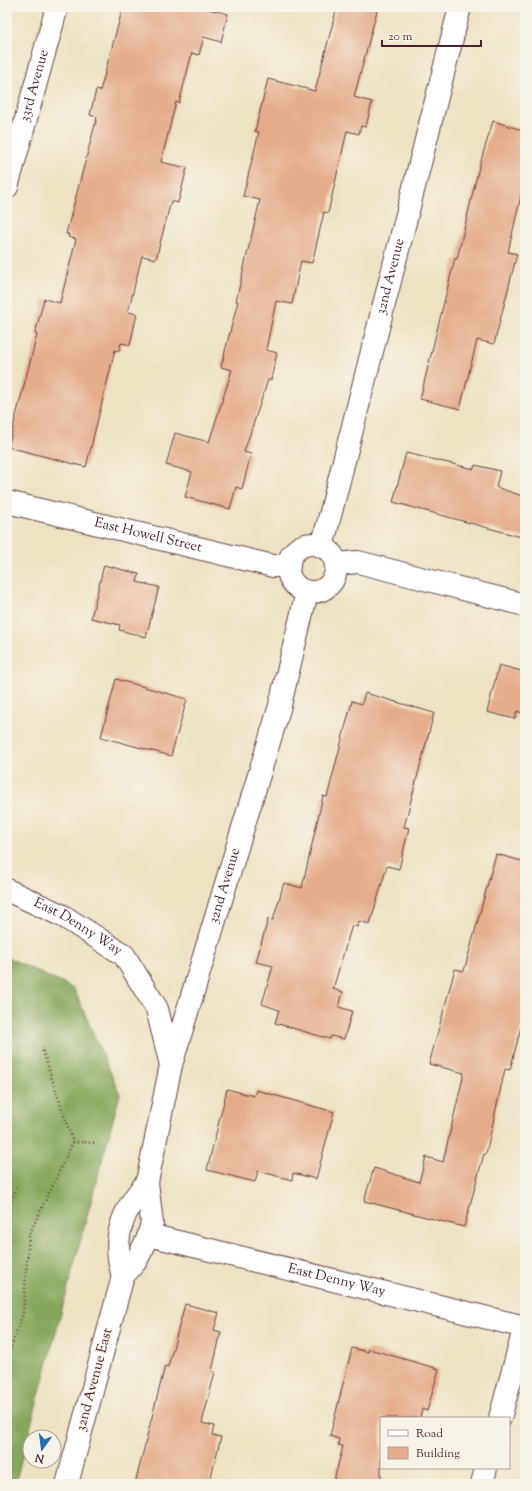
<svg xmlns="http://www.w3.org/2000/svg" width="532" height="1491" font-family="'Sorts Mill Goudy',serif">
<rect width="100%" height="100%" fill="#f7f3e8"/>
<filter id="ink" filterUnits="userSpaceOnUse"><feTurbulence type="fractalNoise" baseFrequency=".025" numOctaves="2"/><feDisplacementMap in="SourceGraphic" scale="8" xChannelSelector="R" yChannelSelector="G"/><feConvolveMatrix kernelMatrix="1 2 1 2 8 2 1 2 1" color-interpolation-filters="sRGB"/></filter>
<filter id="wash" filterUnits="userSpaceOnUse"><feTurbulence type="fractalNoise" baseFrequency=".012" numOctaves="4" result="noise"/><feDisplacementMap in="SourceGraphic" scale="16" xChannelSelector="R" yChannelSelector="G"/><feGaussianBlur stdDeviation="0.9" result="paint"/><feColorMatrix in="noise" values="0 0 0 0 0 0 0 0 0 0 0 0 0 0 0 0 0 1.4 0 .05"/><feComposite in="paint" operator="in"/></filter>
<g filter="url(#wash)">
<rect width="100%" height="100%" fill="#ede2c2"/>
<!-- forest -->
<path fill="#86a85c" stroke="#686444" d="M 7,957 L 74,989 L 120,1094 L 15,1484 L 7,1484 Z"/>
<g id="blocks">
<!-- building -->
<path fill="#e5ac8a" d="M 123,7 L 201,7 L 228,14 L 221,42 L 204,37 L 199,55 L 192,53 L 179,103 L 176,102 L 161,162 L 187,168 L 178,203 L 171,201 L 156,259 L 142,256 L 128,312 L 137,314 L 130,345 L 121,343 L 119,351 L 115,350 L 86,467 L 8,447 L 37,335 L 35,334 L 44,299 L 60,303 L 76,239 L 68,237 L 69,234 L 66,234 L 97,117 L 90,115 L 96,90 L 100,91 Z
M 337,7 L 378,7 L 354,97 L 372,102 L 366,127 L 361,126 L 359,134 L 347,131 L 328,213 L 324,212 L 312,263 L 301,261 L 292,304 L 276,301 L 266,350 L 277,353 L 271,380 L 268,380 L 244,452 L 251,454 L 242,489 L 236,487 L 230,509 L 185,497 L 192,472 L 166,465 L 175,433 L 209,442 L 232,370 L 221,367 L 238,301 L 236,301 L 260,200 L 243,196 L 259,132 L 255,131 L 268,79 L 315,91 Z
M 493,121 L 525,131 L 525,178 L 508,252 L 517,254 L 494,344 L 477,340 L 460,409 L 420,399 L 455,258 L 457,259 L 479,167 Z
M 406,453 L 474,469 L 475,465 L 500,471 L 496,487 L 525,497 L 525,538 L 393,502 Z
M 104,565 L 139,574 L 137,582 L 159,587 L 146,637 L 119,630 L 120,625 L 91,618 Z
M 499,665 L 525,672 L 525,714 L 517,711 L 515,719 L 487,712 Z
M 116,679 L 187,699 L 171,756 L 101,737 Z
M 365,693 L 434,713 L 404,827 L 409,828 L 399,869 L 387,866 L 370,924 L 359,921 L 357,927 L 352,925 L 333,989 L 343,992 L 339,1007 L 352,1011 L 344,1039 L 331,1036 L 330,1039 L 275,1023 L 279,1010 L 262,1004 L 273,966 L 256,962 L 268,919 L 273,920 L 284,883 L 302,888 L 323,796 L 327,797 L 352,701 L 362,704 Z
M 496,854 L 525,862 L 525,1028 L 521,1027 L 510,1070 L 505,1069 L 486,1154 L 484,1154 L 464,1227 L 364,1201 L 374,1168 L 419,1182 L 426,1157 L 443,1162 L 464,1073 L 429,1064 L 455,969 L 464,971 Z
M 227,1089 L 254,1096 L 256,1090 L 334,1112 L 316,1179 L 293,1173 L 292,1180 L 258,1171 L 255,1182 L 207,1170 Z
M 185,1304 L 219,1313 L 214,1330 L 221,1332 L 212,1371 L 215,1372 L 202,1423 L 214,1426 L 212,1435 L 221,1437 L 209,1484 L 135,1484 L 165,1366 L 168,1367 Z
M 352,1348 L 368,1352 L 369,1349 L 439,1369 L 427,1411 L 422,1409 L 420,1418 L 381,1418 L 381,1484 L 333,1484 L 343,1446 L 338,1445 L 339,1439 L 330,1436 Z"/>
</g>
</g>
<g filter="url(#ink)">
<use href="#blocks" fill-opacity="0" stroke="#623c42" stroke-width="1"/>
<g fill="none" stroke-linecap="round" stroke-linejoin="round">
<defs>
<g id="minor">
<path id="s1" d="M 7,187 L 57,7"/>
<path id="s2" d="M 7,502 L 273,566 L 289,566"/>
<circle cx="312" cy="568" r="24"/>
<path id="s3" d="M 322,547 L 460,7"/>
<path d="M 336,564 L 358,562 L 525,605"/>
<path id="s4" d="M 171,1065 L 279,709 L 307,592"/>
<path id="s5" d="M 149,1235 L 525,1327"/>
<path d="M 500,1418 L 525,1326"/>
<path d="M 482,1484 L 486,1468"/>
</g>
<g id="tertiary">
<path id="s6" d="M 7,890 L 63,916 L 124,955 L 157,1009 L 171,1065 L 147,1182 L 152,1223 L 147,1240 L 136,1261 L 123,1276 L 67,1484"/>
<path d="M 123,1276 C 111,1238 122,1211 147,1182"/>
</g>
</defs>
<!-- minor casing -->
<use href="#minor" stroke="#623c42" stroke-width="24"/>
<!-- tertiary casing -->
<use href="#tertiary" stroke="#623c42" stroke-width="24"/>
<!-- path -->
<path stroke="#623c42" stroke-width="2.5" stroke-dasharray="1 3" stroke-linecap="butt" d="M 73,1142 L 96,1143
M 7,1211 L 17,1186
M 7,1358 L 23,1314 L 29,1235 L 73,1142 L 41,1046"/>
<!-- minor -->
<use href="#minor" stroke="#fff" stroke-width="22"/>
<!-- tertiary -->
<use href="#tertiary" stroke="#fff" stroke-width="22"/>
</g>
</g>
<g text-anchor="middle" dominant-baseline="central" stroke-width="3" stroke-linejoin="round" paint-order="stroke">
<!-- street labels -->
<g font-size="14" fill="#4a1f2b" stroke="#f7f3e8">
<text stroke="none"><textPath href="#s1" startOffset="105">33rd Avenue</textPath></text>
<text stroke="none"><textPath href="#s3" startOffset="279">32nd Avenue</textPath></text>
<text stroke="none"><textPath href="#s2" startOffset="145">East Howell Street</textPath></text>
<text stroke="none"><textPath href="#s4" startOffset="187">32nd Avenue</textPath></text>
<text stroke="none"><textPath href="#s6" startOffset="80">East Denny Way</textPath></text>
<text stroke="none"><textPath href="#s5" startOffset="193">East Denny Way</textPath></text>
<text transform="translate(95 1380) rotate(-75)">32nd Avenue East</text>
</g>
</g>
<!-- margin -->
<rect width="532" height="1491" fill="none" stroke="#f7f3e8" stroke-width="24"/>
<!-- legend -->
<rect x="380" y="1417" width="130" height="52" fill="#f7f3e8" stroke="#b29e9c"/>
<rect x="388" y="1430" width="20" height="6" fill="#ffffff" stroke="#b29e9c"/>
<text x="416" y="1437" font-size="12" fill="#4a1f2b">Road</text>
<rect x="388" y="1447" width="20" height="12" fill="#e5ac8a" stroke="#b29e9c"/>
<text x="416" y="1457" font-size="12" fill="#4a1f2b">Building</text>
<!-- north arrow -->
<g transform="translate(42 1449) rotate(194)"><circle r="19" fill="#f7f3e8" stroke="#b29e9c"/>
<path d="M0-3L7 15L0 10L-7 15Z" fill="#1f6fb2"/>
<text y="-6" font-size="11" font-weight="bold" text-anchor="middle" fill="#4a1f2b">N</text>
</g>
<!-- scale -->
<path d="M382 40v6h99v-6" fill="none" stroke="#4a1f2b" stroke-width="2"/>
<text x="388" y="40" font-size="12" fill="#4a1f2b" stroke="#f7f3e8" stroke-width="3" paint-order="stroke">20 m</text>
</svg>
